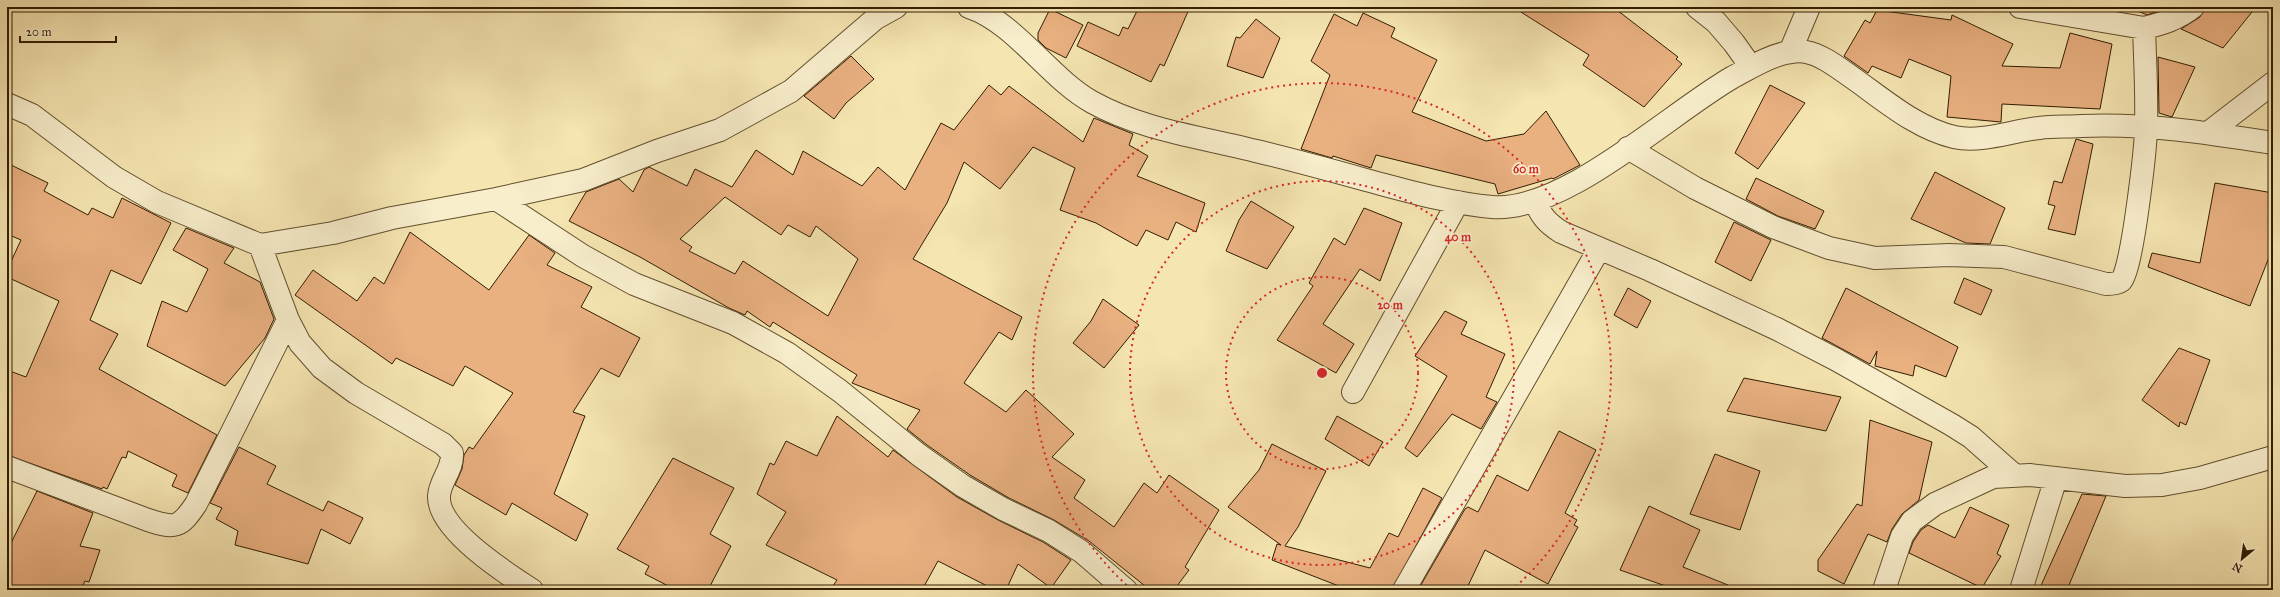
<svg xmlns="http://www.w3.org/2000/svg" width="2280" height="597" font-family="'IM FELL Great Primer',serif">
<rect width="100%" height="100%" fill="#f5e5b1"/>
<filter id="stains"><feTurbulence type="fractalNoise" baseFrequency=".005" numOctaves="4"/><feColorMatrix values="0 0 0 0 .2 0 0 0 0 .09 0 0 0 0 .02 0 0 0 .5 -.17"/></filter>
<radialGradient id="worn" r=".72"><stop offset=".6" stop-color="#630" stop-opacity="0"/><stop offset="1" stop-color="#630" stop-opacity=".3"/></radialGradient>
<!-- building -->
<path fill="#e9b080" stroke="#321d01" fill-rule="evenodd" d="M 1139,7 L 1190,7 L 1164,66 L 1160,64 L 1151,82 L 1077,46 L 1088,22 L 1119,36 L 1123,27 L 1128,29 Z
M 1513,7 L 1613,7 L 1678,57 L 1676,59 L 1682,64 L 1644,107 L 1583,65 L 1589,55 Z
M 2129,7 L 2169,7 L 2147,15 Z
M 2205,7 L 2256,7 L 2223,48 L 2181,29 L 2200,17 Z
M 1050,9 L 1083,25 L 1066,58 L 1046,48 L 1038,40 L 1038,33 Z
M 1877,10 L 1951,20 L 1952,15 L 2013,44 L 2002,66 L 2060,68 L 2070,33 L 2112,44 L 2100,109 L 2002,104 L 2001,122 L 1947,117 L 1951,76 L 1909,59 L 1901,78 L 1872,66 L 1868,73 L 1844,56 L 1865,20 L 1870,23 Z
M 1363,13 L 1395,28 L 1391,37 L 1437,60 L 1412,112 L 1486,141 L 1524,134 L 1546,111 L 1580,165 L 1553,179 L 1552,178 L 1498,194 L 1495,184 L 1376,155 L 1371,168 L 1333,156 L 1332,158 L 1301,149 L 1330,75 L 1311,61 L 1334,14 L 1357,26 Z
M 1256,19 L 1280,38 L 1263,78 L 1227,66 L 1236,37 L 1240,38 Z
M 851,56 L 874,79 L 846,103 L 834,119 L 804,96 Z
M 2158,57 L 2195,67 L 2172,117 L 2159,113 Z
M 989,85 L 1001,95 L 1009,86 L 1083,142 L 1094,118 L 1133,134 L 1129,145 L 1148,156 L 1137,176 L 1205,203 L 1196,232 L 1176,222 L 1168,240 L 1146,230 L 1137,246 L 1096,223 L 1060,210 L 1075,168 L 1033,147 L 1000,189 L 964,162 L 947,203 L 913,259 L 1022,317 L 1012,340 L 999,332 L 964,383 L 1006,412 L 1026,390 L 1074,434 L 1052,457 L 1085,480 L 1074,498 L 1114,527 L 1144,483 L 1157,493 L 1169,475 L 1219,510 L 1185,567 L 1189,570 L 1174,590 L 1150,590 L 1089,541 L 1054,520 L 1009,498 L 970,475 L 927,445 L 907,429 L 920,410 L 852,383 L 857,375 L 773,322 L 770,327 L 747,311 L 745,315 L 729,308 L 640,257 L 569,221 L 586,192 L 619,179 L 633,192 L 644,170 L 649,167 L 687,186 L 695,169 L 732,187 L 756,150 L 793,175 L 803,151 L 862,186 L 878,167 L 905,190 L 941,123 L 954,130 ZM 725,197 L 781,235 L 788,225 L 810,237 L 816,226 L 858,259 L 828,316 L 743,261 L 735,274 L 689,251 L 692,247 L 680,239 Z
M 1770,85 L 1805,103 L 1758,169 L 1735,153 Z
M 2076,139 L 2093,144 L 2075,235 L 2048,229 L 2055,206 L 2048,204 L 2054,181 L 2062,183 Z
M 7,163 L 48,183 L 44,191 L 88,215 L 92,208 L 113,218 L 122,198 L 171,223 L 141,284 L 111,270 L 90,320 L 118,334 L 99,369 L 217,435 L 188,493 L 172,486 L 177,475 L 128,451 L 126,458 L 122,457 L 107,489 L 103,487 L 102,489 L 7,455 L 7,370 L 26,377 L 59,301 L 7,277 L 7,270 L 21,240 L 7,234 Z
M 1935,172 L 2005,208 L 1990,244 L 1966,243 L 1911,219 Z
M 1756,178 L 1824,211 L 1815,229 L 1778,216 L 1746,199 Z
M 2215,183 L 2273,193 L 2273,247 L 2250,306 L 2148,267 L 2152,253 L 2200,263 Z
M 1251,201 L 1294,227 L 1267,269 L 1226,251 L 1239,220 Z
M 1364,208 L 1402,223 L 1380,281 L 1360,269 L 1323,324 L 1354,344 L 1336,373 L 1277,340 L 1313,286 L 1309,283 L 1334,238 L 1345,245 Z
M 1734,222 L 1771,240 L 1751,281 L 1715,262 Z
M 186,228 L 234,248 L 224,263 L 260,282 L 274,319 L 265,338 L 225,386 L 147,346 L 162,301 L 187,312 L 208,269 L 173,250 Z
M 410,232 L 489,290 L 529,235 L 555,253 L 547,265 L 592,287 L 581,307 L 640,338 L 619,377 L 601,368 L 573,412 L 585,416 L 554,494 L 588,514 L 576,541 L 512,503 L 506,515 L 455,485 L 462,469 L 464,455 L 469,447 L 473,449 L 513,393 L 465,366 L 453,386 L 396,358 L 392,364 L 295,295 L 313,270 L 357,301 L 374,277 L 384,284 Z
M 1964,278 L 1992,290 L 1981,315 L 1954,303 Z
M 1628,288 L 1651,301 L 1637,328 L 1614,315 Z
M 1846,288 L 1958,347 L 1946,377 L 1915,365 L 1913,376 L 1875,366 L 1877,351 L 1870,364 L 1822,338 Z
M 1103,299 L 1139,325 L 1104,368 L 1073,343 L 1091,321 Z
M 1445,311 L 1467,322 L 1461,334 L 1505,354 L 1486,397 L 1497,402 L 1481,429 L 1452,414 L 1417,457 L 1405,448 L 1447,376 L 1415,356 Z
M 2179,348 L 2210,360 L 2186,425 L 2180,422 L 2179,427 L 2142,400 Z
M 1744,378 L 1841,397 L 1826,431 L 1727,411 Z
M 837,416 L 888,457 L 893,450 L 957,497 L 998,520 L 1043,542 L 1071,560 L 1051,588 L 1018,564 L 1006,590 L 995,590 L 938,561 L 922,590 L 830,590 L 837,580 L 766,545 L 786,512 L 757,494 L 770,463 L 774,465 L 786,441 L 817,456 Z
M 1337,416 L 1383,442 L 1369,466 L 1325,439 Z
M 1870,420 L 1932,442 L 1919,500 L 1902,514 L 1892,529 L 1887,542 L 1868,534 L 1844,584 L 1818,571 L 1818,560 L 1857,504 L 1862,506 Z
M 1559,431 L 1596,450 L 1565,513 L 1577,520 L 1574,525 L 1578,527 L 1548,584 L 1485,550 L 1466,590 L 1418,590 L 1465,509 L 1468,507 L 1478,512 L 1497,475 L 1528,491 Z
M 1272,444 L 1326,471 L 1298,527 L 1285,546 L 1370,568 L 1389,533 L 1398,537 L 1423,488 L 1442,498 L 1392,590 L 1349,590 L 1272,560 L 1277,544 L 1281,545 L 1228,507 L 1259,470 Z
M 239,447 L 276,466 L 267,484 L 323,511 L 328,501 L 363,518 L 350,544 L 321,529 L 308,564 L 235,545 L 238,531 L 216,519 L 222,508 L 210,503 Z
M 1715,454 L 1760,471 L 1740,530 L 1690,514 Z
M 673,458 L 734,488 L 710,534 L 731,546 L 708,590 L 676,590 L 645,574 L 649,566 L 617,549 Z
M 37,491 L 93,513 L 80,546 L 100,550 L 89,582 L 85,581 L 81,590 L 7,590 L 7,551 Z
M 2082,494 L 2106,496 L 2067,590 L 2039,590 Z
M 1649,506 L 1700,530 L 1683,567 L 1728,585 L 1726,590 L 1677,590 L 1620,570 Z
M 1970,507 L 2009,525 L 1997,554 L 2001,556 L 1982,588 L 1909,553 L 1913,542 L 1921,530 L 1928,525 L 1955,538 Z"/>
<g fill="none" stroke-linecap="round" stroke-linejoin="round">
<defs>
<path id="minor" d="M 969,7 C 1015,22 1049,78 1092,102 C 1142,130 1201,137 1256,151 C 1293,160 1330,170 1366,180 C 1408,191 1449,203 1492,207 C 1564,213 1670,113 1733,77 C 1750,68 1767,57 1785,53 C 1791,52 1800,50 1806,52 C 1822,55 1837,67 1850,76 C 1882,98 1915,128 1954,137 C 1981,143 2011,131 2039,128 C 2053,126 2067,127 2081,126 C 2146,123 2209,133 2273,143
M 1697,7 L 1716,22 L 1734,43 L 1751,67
M 2020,7 L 2144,28 C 2162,24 2178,19 2193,7
M 1790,52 L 1809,7
M 7,104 L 32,115 L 114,177 L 157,202 L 260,245 L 333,233 L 392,218 L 496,199 L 583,180 L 657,151 L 720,130 L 791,91 L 876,18 L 896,7
M 2208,133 L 2273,83
M 1628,148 L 1695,188 L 1773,227 L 1829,248 L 1875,258 L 1949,255 L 2004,257 L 2106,284 C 2110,284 2117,284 2121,281 C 2132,272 2146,146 2146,126 C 2147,93 2145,60 2144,28
M 496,199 L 583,256 L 634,284 L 733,323 L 787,353 L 840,391 L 919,455 L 963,486 L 1003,509 L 1049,531 L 1082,552 L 1126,590
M 1535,201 C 1541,216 1547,223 1561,232 L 1650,270 L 1777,329 L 1835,359 L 1952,425 L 1971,437 L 2014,475
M 260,245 L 288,320 L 300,343 L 322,368 L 356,393 L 443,444 L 452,453 C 453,470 440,480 439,496 C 437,529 507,574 532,590
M 1353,392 L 1458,202
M 7,467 L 148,520 C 175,529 180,528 196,504 L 288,320
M 1404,590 L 1599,249
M 1884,590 L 1902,536 L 1912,521 L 1935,504 L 1993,477 L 2030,475 L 2125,486 L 2162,485 L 2200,478 L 2273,457
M 2021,590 L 2056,478"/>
</defs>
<!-- minor casing -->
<use href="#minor" stroke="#634f2d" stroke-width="24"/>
<!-- minor -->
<use href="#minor" stroke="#f8eecc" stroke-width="22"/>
</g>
<!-- distance rings -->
<g fill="none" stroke="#d62828" stroke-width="2" stroke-dasharray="2 4">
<circle cx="1322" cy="373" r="96"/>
<circle cx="1322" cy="373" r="192"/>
<path d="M1131 589A289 289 0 1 1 1513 589"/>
</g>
<circle cx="1322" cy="373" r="6" fill="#d62828" stroke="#f8eecc" stroke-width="2"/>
<g font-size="12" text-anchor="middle" font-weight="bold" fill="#d62828" stroke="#f8eecc" stroke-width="3.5" stroke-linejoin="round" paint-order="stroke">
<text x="1526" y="173">60 m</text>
<text x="1458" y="241">40 m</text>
<text x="1390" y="309">20 m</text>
</g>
<!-- margin -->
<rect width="2280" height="597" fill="none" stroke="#f5e5b1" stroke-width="24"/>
<rect x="8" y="8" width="2264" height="581" fill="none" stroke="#321d01" stroke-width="2"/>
<rect x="12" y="12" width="2256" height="573" fill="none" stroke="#321d01"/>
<!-- north arrow -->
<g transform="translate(2242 559) rotate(209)" stroke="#f8eecc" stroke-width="3" paint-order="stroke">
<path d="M0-3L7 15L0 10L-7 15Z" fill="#321d01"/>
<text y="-6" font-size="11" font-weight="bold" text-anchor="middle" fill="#321d01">N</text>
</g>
<!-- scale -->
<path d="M20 36v6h96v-6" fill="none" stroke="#321d01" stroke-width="2"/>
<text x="26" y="36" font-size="12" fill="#321d01" stroke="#f8eecc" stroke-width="3" paint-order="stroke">20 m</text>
<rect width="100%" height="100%" filter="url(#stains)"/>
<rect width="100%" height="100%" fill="url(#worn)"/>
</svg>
